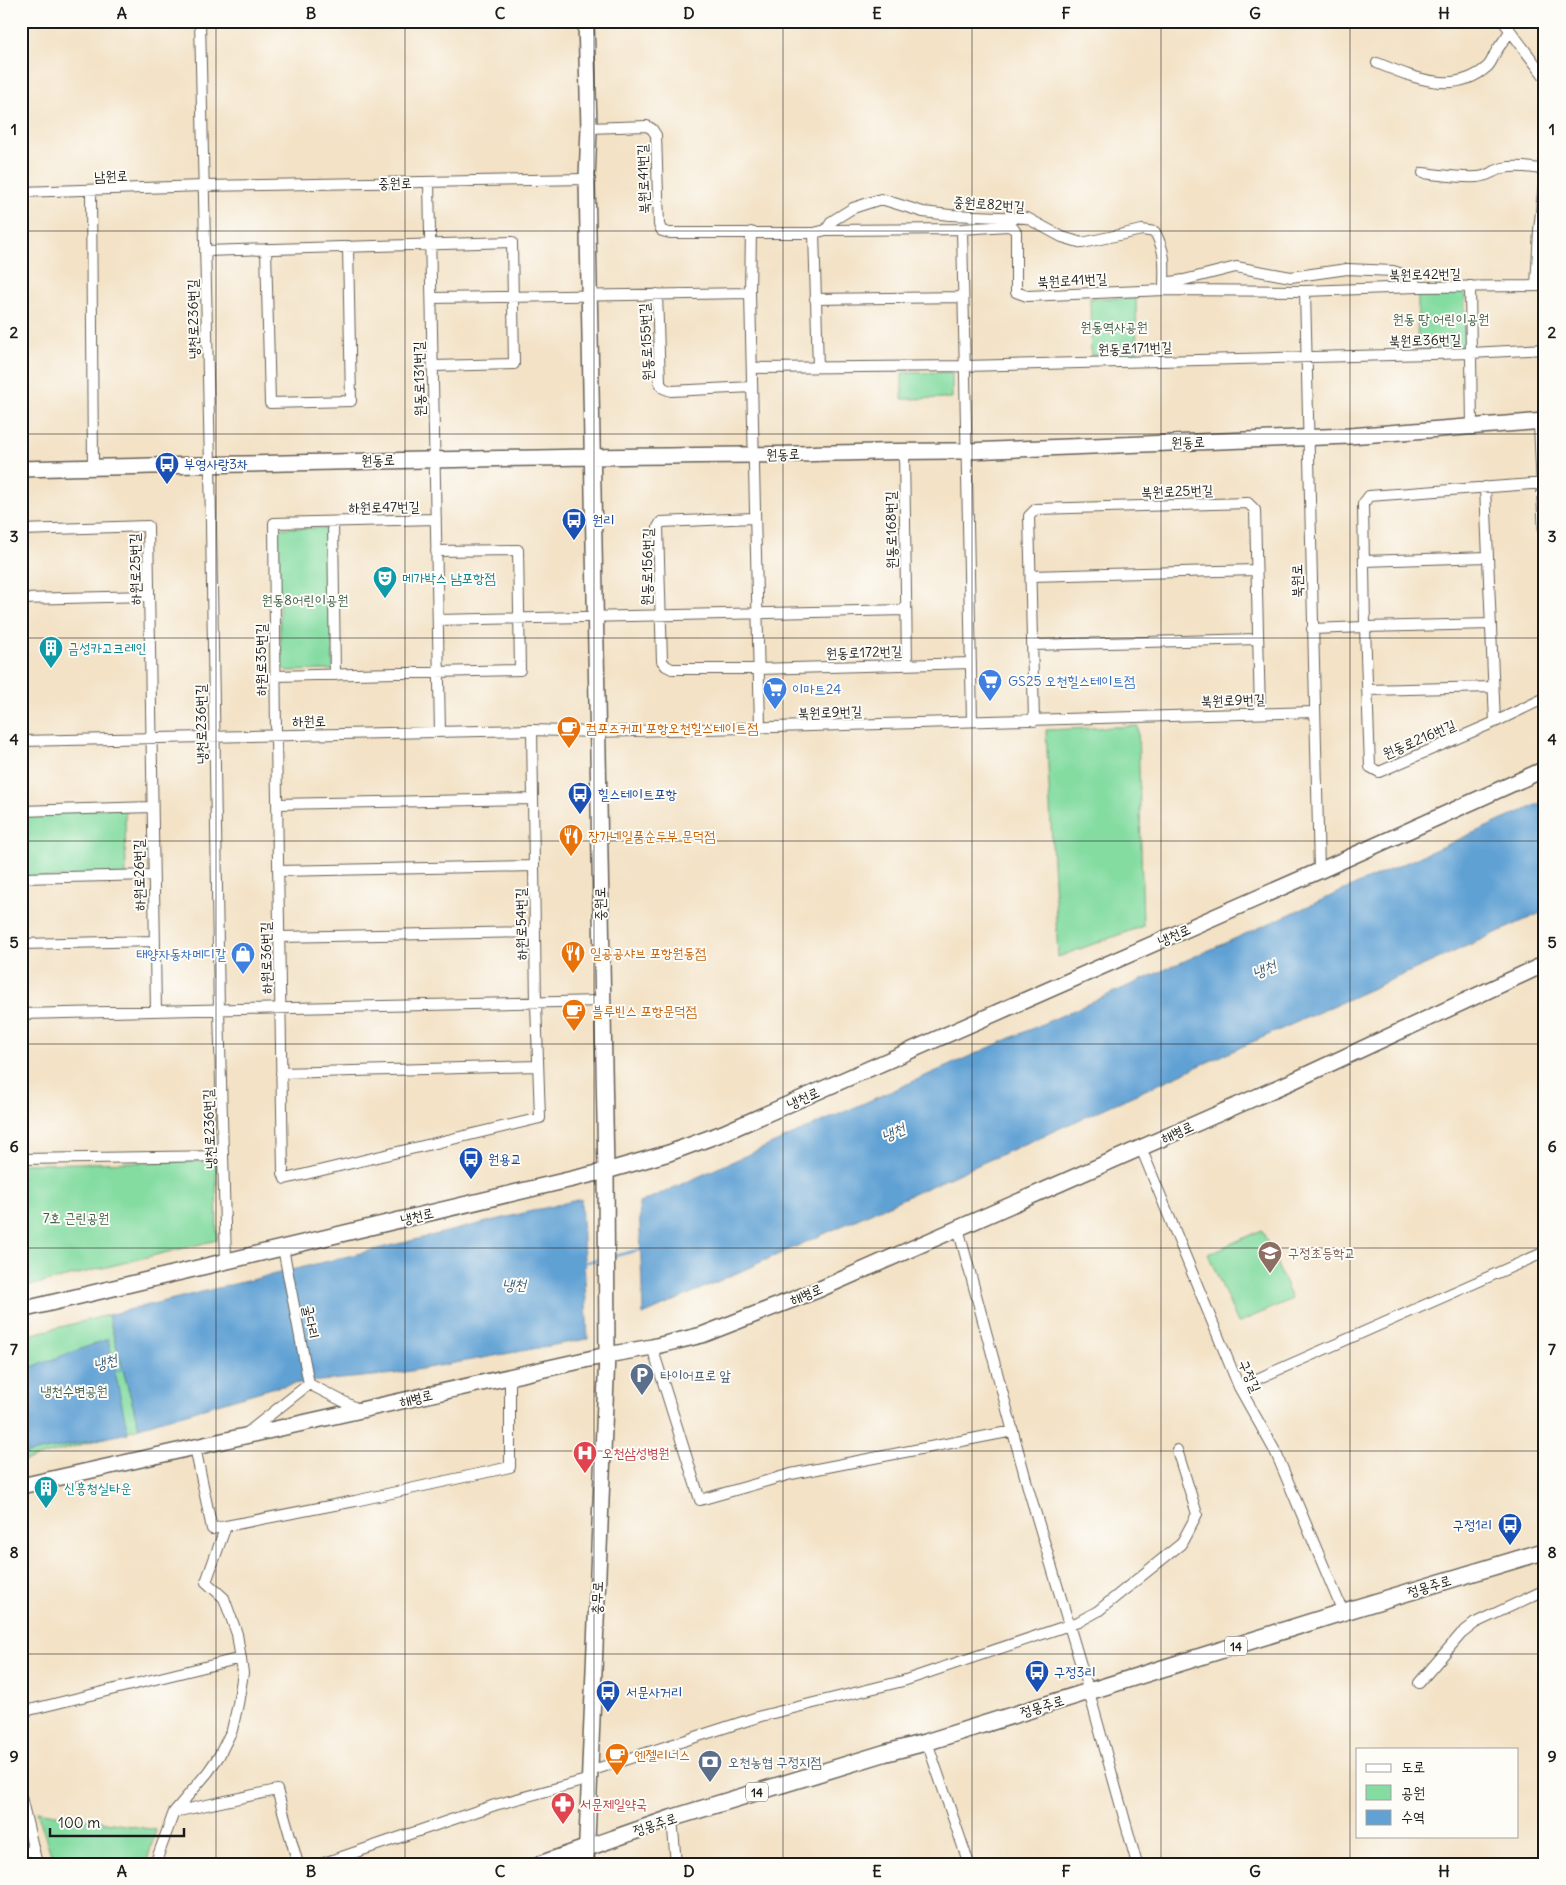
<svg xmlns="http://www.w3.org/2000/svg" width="1566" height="1885" font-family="Delius,'Poor Story',sans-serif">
<rect width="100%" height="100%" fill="#fdfcf7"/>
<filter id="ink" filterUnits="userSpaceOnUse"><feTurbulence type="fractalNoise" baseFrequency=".02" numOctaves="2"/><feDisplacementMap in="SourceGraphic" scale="10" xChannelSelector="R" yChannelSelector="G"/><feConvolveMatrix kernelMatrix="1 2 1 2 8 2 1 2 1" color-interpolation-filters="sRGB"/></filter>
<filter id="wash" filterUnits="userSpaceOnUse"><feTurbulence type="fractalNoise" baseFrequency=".0096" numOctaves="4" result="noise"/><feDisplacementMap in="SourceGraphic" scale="20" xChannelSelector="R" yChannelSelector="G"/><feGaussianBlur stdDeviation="1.12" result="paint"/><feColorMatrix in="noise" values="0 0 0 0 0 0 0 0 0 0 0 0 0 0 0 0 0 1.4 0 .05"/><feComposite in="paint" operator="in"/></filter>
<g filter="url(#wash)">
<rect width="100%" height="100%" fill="#f3e2c6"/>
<!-- green -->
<path fill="#84dca1" stroke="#507c5e" d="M 1418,291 L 1461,291 L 1465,295 L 1465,344 L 1459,349 L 1417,350 Z
M 1090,298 L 1136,298 L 1137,355 L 1091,356 Z
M 952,372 L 952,398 L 902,399 L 902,373 Z
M 282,528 L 330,528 L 333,670 L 287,671 L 281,666 L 277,533 Z
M 1138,726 L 1143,926 L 1058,957 L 1046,730 Z
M 125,808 L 126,876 L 21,878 L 21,811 Z
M 212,1161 L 216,1163 L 217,1240 L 21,1288 L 21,1164 Z
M 1262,1230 L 1292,1299 L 1238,1323 L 1208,1254 Z
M 108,1315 L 139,1428 L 21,1462 L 21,1337 Z
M 37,1811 L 156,1830 L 146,1864 L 70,1864 L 71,1859 L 51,1855 Z"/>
<!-- water -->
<path fill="#61a1d4" stroke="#3e5e78" d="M 1545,801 L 1545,911 L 643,1315 L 639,1203 Z
M 581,1199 L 588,1339 L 394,1374 L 299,1383 L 272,1388 L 139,1427 L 108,1315 Z
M 108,1339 L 128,1433 L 21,1455 L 21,1371 Z"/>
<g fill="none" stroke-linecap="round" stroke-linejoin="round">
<!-- stream -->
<path stroke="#61a1d4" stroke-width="2.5" d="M 611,1257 L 642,1249
M 582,1263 L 601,1259
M 112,1372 L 126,1368"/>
</g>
</g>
<g filter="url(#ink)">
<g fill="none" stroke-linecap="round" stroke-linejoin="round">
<defs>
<path id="street" d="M 200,21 L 210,465 L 219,1010 L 226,1261
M 1503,21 L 1545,77
M 1377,63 C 1412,77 1454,96 1487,67 C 1492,63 1493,56 1497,50 C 1501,44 1506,38 1510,31
M 589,128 L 647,126 L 652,129 L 656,135 L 659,225 L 662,231 L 670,233 L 814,233 L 826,230 L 962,229 L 1008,226 L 1013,228 L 1016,232 L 1016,292 L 1027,296 L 1164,290 L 1305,291 L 1417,287 L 1545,286
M 1423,173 C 1441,175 1460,178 1477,177 C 1487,177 1494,170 1503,168 C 1517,165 1531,167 1545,170
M 429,182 L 440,732
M 91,190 L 93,467
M 21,192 L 203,186 L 587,179
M 962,229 L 972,721
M 826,230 L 832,221 L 853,208 L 881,199 L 923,212 L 950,215 L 1027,218 L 1062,237 L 1082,243 L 1142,230 L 1155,232 C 1167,255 1164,265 1164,290
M 814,233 L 818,367
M 266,249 L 270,403 L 351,401 L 348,246
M 205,251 L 512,242 L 514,364 L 433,366
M 1164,283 L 1184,280 L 1236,267 L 1291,277 L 1347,269 L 1393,271 L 1411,277 L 1417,287
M 1470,286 L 1472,427
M 1536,286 L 1539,230 L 1545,175
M 1305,291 L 1319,871
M 750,293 L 751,232
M 657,294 L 660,383 L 663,388 L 671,391 L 752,387
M 432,298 L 750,293 L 760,727
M 815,299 L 963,297
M 752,368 L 965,366 L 1471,353 L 1545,349
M 1539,422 L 1545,559
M 904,450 L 907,664
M 1485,487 L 1495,722
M 754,518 L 661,522 L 658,527 L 662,661 L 666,666 L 672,669 L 758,669 L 971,663
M 436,519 L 274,523 L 276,736 L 283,1173 L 285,1179 L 540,1118 L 536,1003 L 532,730
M 333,522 L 335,675
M 21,530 L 148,526 L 156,1011
M 1364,561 L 1488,557
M 1031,576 L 1256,570
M 21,599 L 149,596
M 438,620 L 906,610
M 1491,624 L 1365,627 L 1363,504 L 1369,496 L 1545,483
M 1312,629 L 1365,627 L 1370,767 L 1379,772 L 1495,722 L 1545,698
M 1033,645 L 1258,639
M 275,676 L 520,670 L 518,550 L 436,551
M 1367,690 L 1493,687
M 1034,721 L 1029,516 L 1036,509 L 1248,503 L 1255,510 L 1260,713
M 21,741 L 532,730 L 596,732 L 1314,712
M 277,804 L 533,799
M 21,811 L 152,807
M 278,871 L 534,866
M 21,878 L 153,875
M 279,937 L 535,932
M 21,944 L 154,941
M 21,1014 L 602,1001
M 281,1073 L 538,1066
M 1141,1148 L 1239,1387 L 1276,1453 L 1343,1612
M 21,1159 L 223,1156
M 958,1228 L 1029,1491 L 1089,1692 L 1137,1864
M 283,1248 L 309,1384
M 652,1347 L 700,1500 L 791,1474 L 1013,1431
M 309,1384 L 360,1410
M 1239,1387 L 1545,1252
M 247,1433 L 309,1384
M 195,1447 L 212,1529 L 226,1526
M 1419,1683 L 1461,1634 L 1475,1623 L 1545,1590
M 21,1712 L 241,1658
M 927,1742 L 969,1864
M 590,1771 L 761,1716 L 903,1681 L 1078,1622 L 1098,1611 L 1181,1544 L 1197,1514 L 1177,1450
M 21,1797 L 37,1864
M 174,1812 L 277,1790 L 298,1864
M 672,1818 L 676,1864
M 21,1853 L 34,1850
M 155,1864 L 174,1812 L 208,1772 L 219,1756 L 232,1730 L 238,1704 L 243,1673 L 237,1634 L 224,1598 L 206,1582 L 226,1526 L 355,1501 L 510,1467 L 510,1377
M 321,1864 L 495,1805 L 590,1779"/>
<path id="secondary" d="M 586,21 L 589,128 L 587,179 L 606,1171 L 607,1355 L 586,1864
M 21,469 C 264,464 506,457 749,455 C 822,454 895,450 968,451 L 1349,436 L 1545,421
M 21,1310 L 606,1171 L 669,1153 L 723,1133 L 1319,871 L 1545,769
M 21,1486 L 607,1355 L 652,1347 L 702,1335 L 820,1289 L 1295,1080 L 1545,964"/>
<path id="primary" d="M 541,1864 L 672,1818 L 885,1753 L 927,1742 L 1356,1608 L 1545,1551"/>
</defs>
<!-- street casing -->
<use href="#street" stroke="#676158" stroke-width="12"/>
<!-- secondary casing -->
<use href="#secondary" stroke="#676158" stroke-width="18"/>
<!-- primary casing -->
<use href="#primary" stroke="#676158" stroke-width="19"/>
<!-- street -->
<use href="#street" stroke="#fff" stroke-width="10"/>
<!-- secondary -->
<use href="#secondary" stroke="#fff" stroke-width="15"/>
<!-- primary -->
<use href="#primary" stroke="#fff" stroke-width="16"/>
</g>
</g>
<!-- grid -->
<path fill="none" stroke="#1c1c1c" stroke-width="1" stroke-opacity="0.55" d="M 216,21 L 216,1864M 405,21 L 405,1864M 594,21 L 594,1864M 783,21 L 783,1864M 972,21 L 972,1864M 1161,21 L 1161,1864M 1350,21 L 1350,1864M 21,231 L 1545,231M 21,434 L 1545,434M 21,638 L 1545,638M 21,841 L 1545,841M 21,1044 L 1545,1044M 21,1248 L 1545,1248M 21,1451 L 1545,1451M 21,1654 L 1545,1654"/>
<!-- icons -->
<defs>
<symbol id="bus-pin" viewBox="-11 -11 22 30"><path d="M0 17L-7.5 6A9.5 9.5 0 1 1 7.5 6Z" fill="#1a4fb4" stroke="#fdfcf7"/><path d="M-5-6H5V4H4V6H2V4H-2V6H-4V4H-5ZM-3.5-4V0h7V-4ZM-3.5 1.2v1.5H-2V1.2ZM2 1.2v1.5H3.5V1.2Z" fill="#fff"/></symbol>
<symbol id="theatre-pin" viewBox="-11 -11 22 30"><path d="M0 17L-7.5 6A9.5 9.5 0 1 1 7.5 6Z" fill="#0f9aa8" stroke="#fdfcf7"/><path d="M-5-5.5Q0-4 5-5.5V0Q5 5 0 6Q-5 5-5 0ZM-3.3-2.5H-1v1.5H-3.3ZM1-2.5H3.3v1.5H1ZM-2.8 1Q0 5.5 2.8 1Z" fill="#fff"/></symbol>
<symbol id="building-pin" viewBox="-11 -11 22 30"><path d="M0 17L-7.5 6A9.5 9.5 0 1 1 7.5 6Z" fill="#0f9aa8" stroke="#fdfcf7"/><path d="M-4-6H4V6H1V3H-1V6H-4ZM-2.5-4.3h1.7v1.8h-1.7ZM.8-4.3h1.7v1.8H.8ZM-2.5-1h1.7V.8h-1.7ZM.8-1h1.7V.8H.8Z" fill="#fff"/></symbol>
<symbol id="supermarket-pin" viewBox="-11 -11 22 30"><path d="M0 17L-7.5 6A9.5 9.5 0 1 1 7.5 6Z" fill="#3f7fe0" stroke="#fdfcf7"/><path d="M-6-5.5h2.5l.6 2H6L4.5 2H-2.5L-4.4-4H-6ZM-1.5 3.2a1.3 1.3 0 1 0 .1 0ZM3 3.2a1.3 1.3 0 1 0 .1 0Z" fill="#fff"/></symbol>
<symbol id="cafe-pin" viewBox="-11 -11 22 30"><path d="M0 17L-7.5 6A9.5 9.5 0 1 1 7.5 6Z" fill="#e8710a" stroke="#fdfcf7"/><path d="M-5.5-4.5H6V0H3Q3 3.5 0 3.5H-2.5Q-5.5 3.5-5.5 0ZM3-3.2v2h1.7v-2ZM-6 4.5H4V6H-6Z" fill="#fff"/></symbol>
<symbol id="restaurant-pin" viewBox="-11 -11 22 30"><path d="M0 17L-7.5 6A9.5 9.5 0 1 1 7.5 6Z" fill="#e8710a" stroke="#fdfcf7"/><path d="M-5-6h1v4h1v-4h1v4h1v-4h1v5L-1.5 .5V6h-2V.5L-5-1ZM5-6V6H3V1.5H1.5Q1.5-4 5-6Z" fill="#fff"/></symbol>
<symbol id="shop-pin" viewBox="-11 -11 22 30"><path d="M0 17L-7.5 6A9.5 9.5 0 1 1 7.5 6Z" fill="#3f7fe0" stroke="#fdfcf7"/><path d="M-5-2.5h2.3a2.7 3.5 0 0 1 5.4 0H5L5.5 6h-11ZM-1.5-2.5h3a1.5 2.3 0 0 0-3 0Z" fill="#fff"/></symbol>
<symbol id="school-pin" viewBox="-11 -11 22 30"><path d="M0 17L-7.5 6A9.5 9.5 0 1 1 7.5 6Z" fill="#8d6e63" stroke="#fdfcf7"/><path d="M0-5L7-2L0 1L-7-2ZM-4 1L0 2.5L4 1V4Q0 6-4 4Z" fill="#fff"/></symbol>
<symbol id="parking-pin" viewBox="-11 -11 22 30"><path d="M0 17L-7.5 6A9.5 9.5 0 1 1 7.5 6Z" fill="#5c6f8a" stroke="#fdfcf7"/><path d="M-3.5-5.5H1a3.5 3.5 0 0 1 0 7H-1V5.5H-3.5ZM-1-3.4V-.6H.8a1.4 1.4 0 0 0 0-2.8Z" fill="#fff"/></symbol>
<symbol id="hospital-pin" viewBox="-11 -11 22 30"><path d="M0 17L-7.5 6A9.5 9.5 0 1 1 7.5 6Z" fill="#e0444e" stroke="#fdfcf7"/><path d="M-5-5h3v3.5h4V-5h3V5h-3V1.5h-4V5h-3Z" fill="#fff"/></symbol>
<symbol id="bank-pin" viewBox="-11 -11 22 30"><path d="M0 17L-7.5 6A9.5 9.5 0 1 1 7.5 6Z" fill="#5c6f8a" stroke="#fdfcf7"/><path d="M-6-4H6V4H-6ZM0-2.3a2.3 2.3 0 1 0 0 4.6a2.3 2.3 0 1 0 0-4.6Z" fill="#fff"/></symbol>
<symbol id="pharmacy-pin" viewBox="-11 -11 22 30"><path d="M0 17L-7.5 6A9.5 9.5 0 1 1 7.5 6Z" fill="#e0444e" stroke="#fdfcf7"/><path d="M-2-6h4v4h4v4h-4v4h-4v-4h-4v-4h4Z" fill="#fff"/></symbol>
</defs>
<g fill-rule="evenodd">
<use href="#bus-pin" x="153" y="450" width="28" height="38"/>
<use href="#bus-pin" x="560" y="506" width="28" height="38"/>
<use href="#theatre-pin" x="371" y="564" width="28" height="38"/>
<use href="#building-pin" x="37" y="634" width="28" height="38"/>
<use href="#supermarket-pin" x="976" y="667" width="28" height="38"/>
<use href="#supermarket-pin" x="761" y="675" width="28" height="38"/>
<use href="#cafe-pin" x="555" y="714" width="28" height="38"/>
<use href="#bus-pin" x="566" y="780" width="28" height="38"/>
<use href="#restaurant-pin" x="557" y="822" width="28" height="38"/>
<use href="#restaurant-pin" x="559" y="939" width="28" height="38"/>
<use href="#shop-pin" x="229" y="940" width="28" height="38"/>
<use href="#cafe-pin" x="560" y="997" width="28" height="38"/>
<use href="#bus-pin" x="457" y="1145" width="28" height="38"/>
<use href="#school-pin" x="1256" y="1239" width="28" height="38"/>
<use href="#parking-pin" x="628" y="1361" width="28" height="38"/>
<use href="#hospital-pin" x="571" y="1439" width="28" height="38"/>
<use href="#building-pin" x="32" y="1474" width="28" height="38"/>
<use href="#bus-pin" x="1496" y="1511" width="28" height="38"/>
<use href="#bus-pin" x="1023" y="1658" width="28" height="38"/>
<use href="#bus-pin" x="594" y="1678" width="28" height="38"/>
<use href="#cafe-pin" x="603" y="1741" width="28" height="38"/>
<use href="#bank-pin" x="696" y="1748" width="28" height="38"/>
<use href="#pharmacy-pin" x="549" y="1790" width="28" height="38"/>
</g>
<g text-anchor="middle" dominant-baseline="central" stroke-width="4" stroke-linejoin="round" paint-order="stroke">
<!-- shield labels -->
<g fill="#fdfcf7" stroke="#605f5e" stroke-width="1">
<rect x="1225" y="1636.5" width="22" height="19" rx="4"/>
<rect x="746" y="1782.5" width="22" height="19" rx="4"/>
</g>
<g font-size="12" font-weight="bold" fill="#1c1c1c">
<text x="1236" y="1646">14</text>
<text x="757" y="1792">14</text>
</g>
<!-- street labels -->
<g font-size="14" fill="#1c1c1c" stroke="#fdfcf7">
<text transform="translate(111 176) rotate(-2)">남원로</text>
<text transform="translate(643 179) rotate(-92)">북원로41번길</text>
<text transform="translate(395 183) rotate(-1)">중원로</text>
<text transform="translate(989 204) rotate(4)">중원로82번길</text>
<text transform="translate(1425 274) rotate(-1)">북원로42번길</text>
<text transform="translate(1072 280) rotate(-3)">북원로41번길</text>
<text transform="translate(193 319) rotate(-91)">냉천로236번길</text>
<text transform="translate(1425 340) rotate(-1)">북원로36번길</text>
<text transform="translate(646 342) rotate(-93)">원동로155번길</text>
<text transform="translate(1135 348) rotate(-2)">원동로171번길</text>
<text transform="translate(419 379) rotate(-91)">원동로131번길</text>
<text transform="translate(1188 442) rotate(-2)">원동로</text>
<text transform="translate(783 454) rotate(-2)">원동로</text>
<text transform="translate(378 460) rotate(-2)">원동로</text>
<text transform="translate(1177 491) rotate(-2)">북원로25번길</text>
<text transform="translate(384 507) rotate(-1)">하원로47번길</text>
<text transform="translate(891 530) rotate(-91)">원동로168번길</text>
<text transform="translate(647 567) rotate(-89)">원동로156번길</text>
<text transform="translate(135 569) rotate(-91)">하원로25번길</text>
<text transform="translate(1297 581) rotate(-91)">북원로</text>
<text transform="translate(864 652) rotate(-2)">원동로172번길</text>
<text transform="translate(261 660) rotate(-90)">하원로35번길</text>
<text transform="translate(1233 700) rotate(-2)">북원로9번길</text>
<text transform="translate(830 712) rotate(-2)">북원로9번길</text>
<text transform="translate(309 721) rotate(-1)">하원로</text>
<text transform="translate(201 724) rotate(-91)">냉천로236번길</text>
<text transform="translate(1419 739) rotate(-23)">원동로216번길</text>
<text transform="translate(139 875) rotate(-91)">하원로26번길</text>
<text transform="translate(600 904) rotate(-91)">중원로</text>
<text transform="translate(521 924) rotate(-91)">하원로54번길</text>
<text transform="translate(1174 935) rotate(-24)">냉천로</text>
<text transform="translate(266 958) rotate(-91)">하원로36번길</text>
<text transform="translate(803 1098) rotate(-24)">냉천로</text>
<text transform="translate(209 1129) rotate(-92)">냉천로236번길</text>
<text transform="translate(1177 1132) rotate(-24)">해병로</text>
<text transform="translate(417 1216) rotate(-13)">냉천로</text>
<text transform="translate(806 1294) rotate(-22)">해병로</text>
<text transform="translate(311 1322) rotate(79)">굴다리</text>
<text transform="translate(1250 1376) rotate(66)">구정길</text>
<text transform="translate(416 1398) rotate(-13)">해병로</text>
<text transform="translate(1429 1586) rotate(-17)">정몽주로</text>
<text transform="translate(597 1598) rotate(-88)">충무로</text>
<text transform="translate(1042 1706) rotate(-17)">정몽주로</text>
<text transform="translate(655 1824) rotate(-18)">정몽주로</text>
</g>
<!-- park labels -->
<g font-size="14" fill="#405f4b" stroke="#fdfcf7">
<text x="1441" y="319">원동 땅 어린이공원</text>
<text x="1114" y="327">원동역사공원</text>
<text x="305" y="600">원동8어린이공원</text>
<text x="76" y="1218">7호 근린공원</text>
<text x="74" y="1391">냉천수변공원</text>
</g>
<!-- transit labels -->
<g font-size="14" fill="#164399" stroke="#fdfcf7" text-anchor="start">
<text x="184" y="464">부영사랑3차</text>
<text x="592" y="520">원리</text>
<text x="598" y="794">힐스테이트포항</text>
<text x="488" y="1159">원용교</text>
<text x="1492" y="1525" text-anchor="end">구정1리</text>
<text x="1054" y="1672">구정3리</text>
<text x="626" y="1692">서문사거리</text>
</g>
<!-- culture labels -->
<g font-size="14" fill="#0d838f" stroke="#fdfcf7" text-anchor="start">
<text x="402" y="578">메가박스 남포항점</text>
<text x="68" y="648">금성카고크레인</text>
<text x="64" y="1488">신흥청실타운</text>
</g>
<!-- shop labels -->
<g font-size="14" fill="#366cbe" stroke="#fdfcf7" text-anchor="start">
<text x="1008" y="681">GS25 오천힐스테이트점</text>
<text x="792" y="689">이마트24</text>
<text x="226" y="954" text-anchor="end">태양자동차메디칼</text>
</g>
<!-- food labels -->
<g font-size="14" fill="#c56008" stroke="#fdfcf7" text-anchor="start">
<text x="586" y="728">컴포즈커피 포항오천힐스테이트점</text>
<text x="588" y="836">장가네일품순두부 문덕점</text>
<text x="590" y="953">일공공샤브 포항원동점</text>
<text x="592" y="1011">블루빈스 포항문덕점</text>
<text x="634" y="1755">엔젤리너스</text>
</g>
<!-- education labels -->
<g font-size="14" fill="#785e54" stroke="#fdfcf7" text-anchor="start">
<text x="1288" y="1253">구정초등학교</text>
</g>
<!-- service labels -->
<g font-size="14" fill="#4e5e75" stroke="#fdfcf7" text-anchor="start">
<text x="660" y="1375">타이어프로 앞</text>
<text x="728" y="1762">오천농협 구정지점</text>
</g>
<!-- health labels -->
<g font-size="14" fill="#be3a42" stroke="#fdfcf7" text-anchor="start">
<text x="602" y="1453">오천삼성병원</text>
<text x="580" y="1804">서문제일약국</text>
</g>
<!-- water labels -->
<g font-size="15" font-style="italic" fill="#3e5e78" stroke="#fdfcf7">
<text transform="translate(1264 969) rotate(-23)">냉천</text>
<text transform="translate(893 1132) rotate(-24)">냉천</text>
<text x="514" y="1284">냉천</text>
<text transform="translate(105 1362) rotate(-16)">냉천</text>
</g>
</g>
<!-- margin -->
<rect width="1566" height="1885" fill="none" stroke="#fdfcf7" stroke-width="55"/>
<!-- legend -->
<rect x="1356" y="1748" width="162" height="90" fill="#fdfcf7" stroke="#a3a29f"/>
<rect x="1366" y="1764" width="25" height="8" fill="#ffffff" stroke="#a3a29f"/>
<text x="1401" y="1772" font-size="15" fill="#1c1c1c">도로</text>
<rect x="1366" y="1785" width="25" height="15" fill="#84dca1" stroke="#a3a29f"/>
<text x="1401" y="1798" font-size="15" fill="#1c1c1c">공원</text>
<rect x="1366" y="1810" width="25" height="15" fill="#61a1d4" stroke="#a3a29f"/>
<text x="1401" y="1822" font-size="15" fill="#1c1c1c">수역</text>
<!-- scale -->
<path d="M50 1828v8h134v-8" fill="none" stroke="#1c1c1c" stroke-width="2.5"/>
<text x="58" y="1828" font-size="15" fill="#1c1c1c" stroke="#fdfcf7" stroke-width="4" paint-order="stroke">100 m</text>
<rect x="28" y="28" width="1510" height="1830" fill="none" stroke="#1c1c1c" stroke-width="2"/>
<g font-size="16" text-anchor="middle" font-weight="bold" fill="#1c1c1c">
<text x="122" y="19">A</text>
<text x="311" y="19">B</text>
<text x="500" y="19">C</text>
<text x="689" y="19">D</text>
<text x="877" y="19">E</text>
<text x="1066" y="19">F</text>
<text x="1255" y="19">G</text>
<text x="1444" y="19">H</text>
<text x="14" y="135">1</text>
<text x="1552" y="135">1</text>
<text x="14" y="338">2</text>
<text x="1552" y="338">2</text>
<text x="14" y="542">3</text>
<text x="1552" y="542">3</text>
<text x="14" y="745">4</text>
<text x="1552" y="745">4</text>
<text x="14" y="948">5</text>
<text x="1552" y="948">5</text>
<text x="14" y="1152">6</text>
<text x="1552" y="1152">6</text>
<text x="14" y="1355">7</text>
<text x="1552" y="1355">7</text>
<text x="14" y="1558">8</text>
<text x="1552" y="1558">8</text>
<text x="14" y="1762">9</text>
<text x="1552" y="1762">9</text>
<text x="122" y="1877">A</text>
<text x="311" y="1877">B</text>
<text x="500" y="1877">C</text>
<text x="689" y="1877">D</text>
<text x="877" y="1877">E</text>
<text x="1066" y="1877">F</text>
<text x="1255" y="1877">G</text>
<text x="1444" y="1877">H</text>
</g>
</svg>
